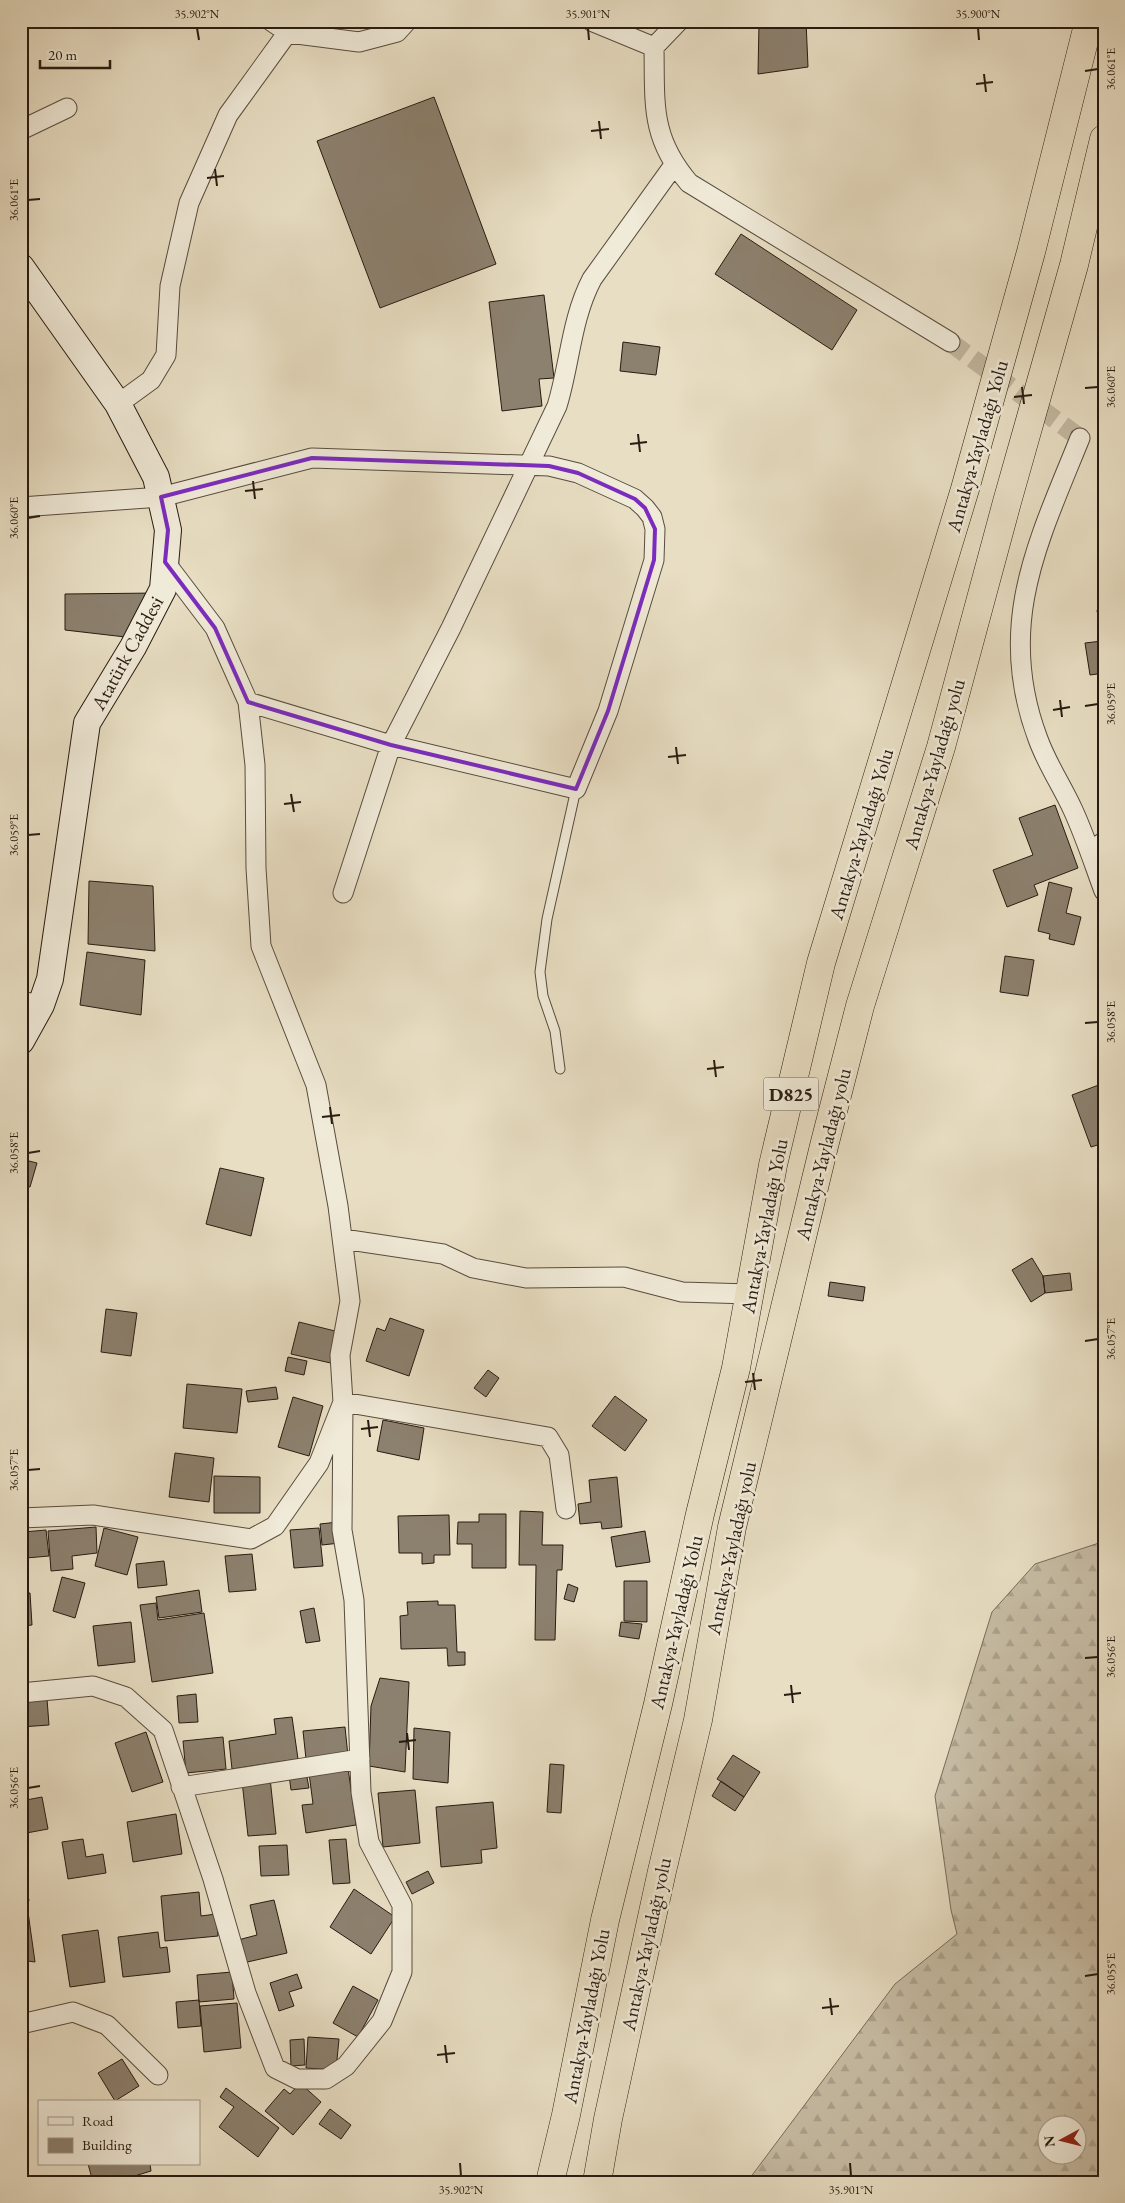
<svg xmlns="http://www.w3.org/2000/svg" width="1125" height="2203" font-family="'EB Garamond',serif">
<defs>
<pattern id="forest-firs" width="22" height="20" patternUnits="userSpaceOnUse" patternTransform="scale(1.25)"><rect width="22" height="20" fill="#c7bda5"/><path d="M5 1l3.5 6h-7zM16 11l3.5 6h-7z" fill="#aba28d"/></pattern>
</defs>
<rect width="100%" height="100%" fill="#e8dec3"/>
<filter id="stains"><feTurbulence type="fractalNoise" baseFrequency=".004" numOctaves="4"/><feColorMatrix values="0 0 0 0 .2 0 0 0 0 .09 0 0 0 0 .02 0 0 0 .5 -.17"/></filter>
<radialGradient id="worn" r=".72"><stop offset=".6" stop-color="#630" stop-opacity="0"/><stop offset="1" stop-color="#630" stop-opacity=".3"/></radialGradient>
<!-- forest -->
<path fill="url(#forest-firs)" stroke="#786c5b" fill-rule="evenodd" d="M 1104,1539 L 1104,2182 L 747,2182 L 895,1984 L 957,1934 L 951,1910 L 935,1796 L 992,1612 L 1035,1564 L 1102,1542 ZM 1048,2126 L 1078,2126 L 1078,2156 L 1048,2156 Z"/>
<!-- building -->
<path fill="#8c806e" stroke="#281b11" d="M 806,21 L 808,67 L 758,74 L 759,23 Z
M 434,97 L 496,264 L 380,308 L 317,141 Z
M 741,234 L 857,310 L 832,350 L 715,274 Z
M 544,295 L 554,378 L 539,379 L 542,406 L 502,411 L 489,302 Z
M 623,342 L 660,347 L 656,375 L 620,371 Z
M 157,593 L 134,638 L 65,630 L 65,594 Z
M 1104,609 L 1104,641 L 1102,641 L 1097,610 Z
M 1102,641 L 1104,641 L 1104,673 L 1090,675 L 1085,643 Z
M 1055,805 L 1078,868 L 1034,885 L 1038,895 L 1007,907 L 993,870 L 1033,855 L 1019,818 Z
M 89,881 L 153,886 L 155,951 L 88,944 Z
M 1049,882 L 1072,888 L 1066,913 L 1081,917 L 1074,945 L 1049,939 L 1050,934 L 1038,931 Z
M 87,952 L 145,960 L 141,1015 L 80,1005 Z
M 1005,956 L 1034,960 L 1028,996 L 1000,992 Z
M 1104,1083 L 1104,1143 L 1091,1147 L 1072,1095 Z
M 21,1159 L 37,1163 L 30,1187 L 21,1185 Z
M 220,1168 L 264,1178 L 251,1236 L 206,1224 Z
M 1032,1258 L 1043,1276 L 1045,1293 L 1031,1302 L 1012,1270 Z
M 1070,1273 L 1072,1290 L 1045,1293 L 1043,1276 Z
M 830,1282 L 865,1287 L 863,1301 L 828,1296 Z
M 106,1309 L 137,1313 L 131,1356 L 101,1352 Z
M 390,1318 L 424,1330 L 409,1376 L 366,1361 L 377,1328 L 385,1331 Z
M 299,1322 L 343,1333 L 335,1364 L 291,1354 Z
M 288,1357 L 307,1361 L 304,1375 L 285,1371 Z
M 488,1370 L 499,1378 L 486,1397 L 474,1388 Z
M 187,1384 L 242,1389 L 237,1433 L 183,1428 Z
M 276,1387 L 278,1399 L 248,1402 L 246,1391 Z
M 615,1396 L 647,1420 L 625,1451 L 592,1426 Z
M 293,1397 L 323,1406 L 309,1456 L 278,1447 Z
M 383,1420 L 424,1428 L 419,1460 L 377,1451 Z
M 175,1453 L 214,1458 L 209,1502 L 169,1497 Z
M 214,1476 L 260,1477 L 260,1513 L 214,1513 Z
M 617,1477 L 622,1527 L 602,1529 L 601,1522 L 580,1524 L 578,1504 L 591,1502 L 589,1480 Z
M 520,1511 L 543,1512 L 542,1545 L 563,1545 L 562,1570 L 557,1570 L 555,1640 L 535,1640 L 536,1565 L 519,1565 Z
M 479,1514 L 506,1514 L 506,1568 L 472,1568 L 472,1544 L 457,1544 L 458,1522 L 479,1522 Z
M 449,1515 L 450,1555 L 434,1555 L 434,1563 L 422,1564 L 422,1553 L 399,1553 L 398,1516 Z
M 338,1522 L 340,1543 L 322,1545 L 320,1524 Z
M 96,1527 L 97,1553 L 72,1556 L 73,1569 L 51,1571 L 48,1531 Z
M 104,1528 L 138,1537 L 127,1575 L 95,1566 Z
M 319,1528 L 323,1566 L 294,1568 L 290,1530 Z
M 46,1530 L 49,1556 L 26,1558 L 24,1532 Z
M 645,1531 L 650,1562 L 616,1567 L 611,1537 Z
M 252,1554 L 256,1590 L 229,1592 L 225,1556 Z
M 164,1561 L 167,1585 L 138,1588 L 136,1564 Z
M 62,1577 L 85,1583 L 75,1618 L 53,1611 Z
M 624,1581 L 647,1581 L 647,1622 L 624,1621 Z
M 568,1584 L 578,1588 L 574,1602 L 564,1599 Z
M 199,1590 L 202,1612 L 159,1618 L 156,1597 Z
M 21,1593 L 30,1593 L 32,1625 L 21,1626 Z
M 438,1601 L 438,1605 L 455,1605 L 457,1652 L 465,1652 L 465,1665 L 448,1666 L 447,1648 L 401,1649 L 400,1616 L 408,1615 L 407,1602 Z
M 156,1603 L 158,1620 L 204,1613 L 213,1673 L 152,1682 L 140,1605 Z
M 314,1608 L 320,1641 L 306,1643 L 300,1611 Z
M 131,1622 L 135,1662 L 98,1666 L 93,1626 Z
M 621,1622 L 642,1624 L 639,1639 L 619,1636 Z
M 380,1678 L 409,1682 L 405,1772 L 369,1766 L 371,1706 Z
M 196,1694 L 198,1722 L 179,1723 L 177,1696 Z
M 47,1699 L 49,1725 L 21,1727 L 21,1701 Z
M 292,1717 L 298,1759 L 232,1769 L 229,1741 L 276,1734 L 274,1719 Z
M 345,1727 L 348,1756 L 306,1759 L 303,1731 Z
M 414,1728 L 450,1732 L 448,1783 L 413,1779 Z
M 146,1732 L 163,1782 L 132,1792 L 115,1743 Z
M 223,1737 L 226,1769 L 186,1773 L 183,1741 Z
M 21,1740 L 28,1773 L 21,1775 Z
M 733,1755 L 760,1772 L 744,1797 L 717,1779 Z
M 550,1764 L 564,1765 L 561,1813 L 547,1812 Z
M 348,1768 L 356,1825 L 306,1833 L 302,1805 L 313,1804 L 309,1773 Z
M 306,1772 L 309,1788 L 291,1790 L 289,1775 Z
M 270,1778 L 276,1834 L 248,1836 L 242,1781 Z
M 721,1781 L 744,1797 L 735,1811 L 712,1796 Z
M 415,1790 L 420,1843 L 383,1847 L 378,1793 Z
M 42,1797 L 48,1829 L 21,1834 L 21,1801 Z
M 493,1802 L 497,1848 L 481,1850 L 482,1863 L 441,1867 L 436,1807 Z
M 176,1814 L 182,1854 L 133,1862 L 127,1822 Z
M 83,1839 L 86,1857 L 103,1854 L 106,1873 L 68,1879 L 62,1842 Z
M 346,1839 L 350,1883 L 333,1884 L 329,1840 Z
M 287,1845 L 289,1875 L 261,1876 L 259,1846 Z
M 21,1857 L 29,1901 L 21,1903 Z
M 428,1871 L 434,1883 L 412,1894 L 406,1882 Z
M 354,1889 L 395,1917 L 371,1954 L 330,1927 Z
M 199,1892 L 201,1916 L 216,1914 L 218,1936 L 165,1941 L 161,1896 Z
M 274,1900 L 287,1953 L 243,1963 L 238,1940 L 257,1935 L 250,1905 Z
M 28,1912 L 35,1962 L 21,1960 L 21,1913 Z
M 98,1930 L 105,1982 L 70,1987 L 62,1935 Z
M 158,1932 L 160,1948 L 167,1947 L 170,1972 L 123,1977 L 118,1937 Z
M 232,1972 L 234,1999 L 199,2002 L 197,1975 Z
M 297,1974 L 302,1988 L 289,1992 L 294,2006 L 279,2011 L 270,1983 Z
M 353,1986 L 378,2000 L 358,2037 L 333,2023 Z
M 199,2000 L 201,2026 L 178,2028 L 176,2002 Z
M 237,2003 L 241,2048 L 204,2052 L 200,2006 Z
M 308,2037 L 339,2039 L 336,2070 L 306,2068 Z
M 304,2039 L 305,2065 L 291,2066 L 290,2040 Z
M 122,2059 L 139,2086 L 115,2101 L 98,2073 Z
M 300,2083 L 321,2102 L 293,2135 L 265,2111 L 284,2089 L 290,2094 Z
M 226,2088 L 279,2128 L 258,2157 L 219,2127 L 234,2107 L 220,2097 Z
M 330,2109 L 351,2125 L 341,2139 L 319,2124 Z
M 88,2164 L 150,2164 L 151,2171 L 115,2182 L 93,2182 Z"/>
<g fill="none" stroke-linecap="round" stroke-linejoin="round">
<!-- street-tunnel -->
<path stroke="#c2b79f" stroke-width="19" stroke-dasharray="19 9" stroke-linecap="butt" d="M 950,342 L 1080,438"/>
<defs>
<path id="lane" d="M 1088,846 L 1104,836
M 560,1069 L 555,1031 L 543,996 L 540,972 L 547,919 L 576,789"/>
<path id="street" d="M 271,21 L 289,33 L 359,42 L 397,32 L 407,21
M 591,21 L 654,47 C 655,104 650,137 689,183 L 950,342
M 654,47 L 679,21
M 21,130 L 67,108
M 118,404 L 151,380 L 166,355 L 170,286 L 189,203 L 228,115 L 296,21
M 1080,438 C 1038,542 995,625 1038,739 C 1047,764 1062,786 1073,810 C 1085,836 1094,864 1104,891
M 21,507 L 161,497 L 312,458 L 549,466 L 578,473 L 635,499 L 645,508 L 652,517 L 655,529 L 654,560 L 608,711 L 576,789 L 391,745 L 248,702
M 343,893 L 391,745 L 451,628 L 557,406 C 570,364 571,319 592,279 L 674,165
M 21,1001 L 41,1005
M 343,1239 L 443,1254 L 473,1268 L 526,1278 L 624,1277 L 682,1292 L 750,1294
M 21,1518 L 93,1515 L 251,1539 L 275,1526 L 319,1463 L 343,1402 L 340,1355 L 350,1301 L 338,1206 L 316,1085 L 261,946 L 256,868 L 255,765 L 248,702 L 215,628 L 165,562
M 21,1693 L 93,1686 L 126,1697 L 163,1730 L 213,1879 L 246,1993 L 275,2068 L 297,2079 L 326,2079 L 346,2066 L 382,2021 L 402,1972 L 402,1905 L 369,1842 L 361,1792 L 354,1600 L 342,1530 L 343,1402 L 548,1437 L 559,1455 L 566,1509
M 181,1787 L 360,1759
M 21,2024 L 73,2012 L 107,2025 L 158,2075"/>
<path id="secondary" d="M 21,267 L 118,404 L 156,477 L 168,530 L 163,589 L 133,647 L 87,723 L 50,979 L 41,1005 L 21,1041"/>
<path id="highway" d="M 550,2182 L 566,2115 L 605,1920 L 658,1704 L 700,1514 L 736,1368 L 773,1165 L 821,963 L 965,489 L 1031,252 L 1089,21
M 597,2182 L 608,2119 L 662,1871 L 698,1720 L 732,1527 L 824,1146 L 860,1006 L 941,747 L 1007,502 L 1074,265 L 1104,139"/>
</defs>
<!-- lane casing -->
<use href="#lane" stroke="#584c3e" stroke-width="11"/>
<!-- street casing -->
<use href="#street" stroke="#584c3e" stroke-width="21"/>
<!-- secondary casing -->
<use href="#secondary" stroke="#281b11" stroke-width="28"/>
<!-- highway casing -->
<use href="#highway" stroke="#281b11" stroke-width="29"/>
<!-- lane -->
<use href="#lane" stroke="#f0ead8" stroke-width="9"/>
<!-- street -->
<use href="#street" stroke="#f0ead8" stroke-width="19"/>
<!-- secondary -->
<use href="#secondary" stroke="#f0ead8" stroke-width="26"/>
<!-- highway -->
<use href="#highway" stroke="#e8dec3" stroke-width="28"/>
</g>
<!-- marked area -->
<path fill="none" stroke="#7b2cbf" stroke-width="4" stroke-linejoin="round" d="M 312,458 L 549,466 L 578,473 L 635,499 L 645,508 L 655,529 L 654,560 L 608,711 L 576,789 L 391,745 L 248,702 L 215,628 L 165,562 L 168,530 L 161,497 Z"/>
<!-- ticks -->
<path fill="none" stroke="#281b11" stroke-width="2" d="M 197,28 L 199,40M 588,28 L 589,40M 978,28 L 979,40M 1085,71 L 1098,69M 984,74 L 986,92M 976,84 L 993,82M 599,121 L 601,139M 591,131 L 609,129M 215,169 L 217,186M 207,178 L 224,176M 28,200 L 40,199M 1022,387 L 1024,404M 1085,388 L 1098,387M 1014,397 L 1032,395M 638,434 L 640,452M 630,444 L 647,442M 253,481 L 255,499M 245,491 L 263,489M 28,518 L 40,516M 1060,700 L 1062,717M 1085,706 L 1098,704M 1053,710 L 1070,707M 676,747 L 678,764M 668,757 L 686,755M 291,794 L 294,812M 284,804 L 301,802M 28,835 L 40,834M 1085,1023 L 1098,1022M 714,1060 L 716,1077M 707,1069 L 724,1067M 330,1107 L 332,1124M 322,1117 L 340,1115M 28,1153 L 40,1151M 1085,1341 L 1098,1339M 753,1373 L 755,1390M 745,1382 L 762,1380M 368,1420 L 370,1437M 361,1429 L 378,1427M 28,1470 L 40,1469M 1085,1658 L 1098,1657M 791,1685 L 793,1703M 784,1695 L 801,1693M 407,1733 L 409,1750M 399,1742 L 416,1740M 28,1788 L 40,1786M 1085,1976 L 1098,1974M 830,1998 L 832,2015M 822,2008 L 839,2006M 445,2045 L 447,2063M 437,2055 L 455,2053M 460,2163 L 461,2176M 850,2163 L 851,2176"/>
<g text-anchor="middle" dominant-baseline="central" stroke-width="5" stroke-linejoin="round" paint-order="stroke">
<!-- shield labels -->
<rect fill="#f0ead8" stroke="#64594d" stroke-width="1" x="763.5" y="1077.5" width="55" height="33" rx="4"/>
<g font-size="19" font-weight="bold" fill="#281b11">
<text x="791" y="1094">D825</text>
</g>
<!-- street labels -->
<g font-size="20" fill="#281b11" stroke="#f0ead8">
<text transform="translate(977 446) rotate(-74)">Antakya-Yayladağı Yolu</text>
<text transform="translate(127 653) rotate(-61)">Atatürk Caddesi</text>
<text transform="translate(934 764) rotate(-74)">Antakya-Yayladağı yolu</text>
<text transform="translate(861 834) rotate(-73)">Antakya-Yayladağı Yolu</text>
<text transform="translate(823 1154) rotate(-76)">Antakya-Yayladağı yolu</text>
<text transform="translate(764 1226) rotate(-79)">Antakya-Yayladağı Yolu</text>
<text transform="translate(731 1548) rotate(-78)">Antakya-Yayladağı yolu</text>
<text transform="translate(676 1622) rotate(-77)">Antakya-Yayladağı Yolu</text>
<text transform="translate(646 1944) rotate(-78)">Antakya-Yayladağı yolu</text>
<text transform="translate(586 2016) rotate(-79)">Antakya-Yayladağı Yolu</text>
</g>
</g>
<!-- margin -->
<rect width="1125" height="2203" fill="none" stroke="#e8dec3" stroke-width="55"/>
<!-- legend -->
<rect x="38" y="2100" width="162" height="65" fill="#f0ead8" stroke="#a09788"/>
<rect x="48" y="2117" width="25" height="8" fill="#f0ead8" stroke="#a09788"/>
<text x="82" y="2126" font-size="15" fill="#281b11">Road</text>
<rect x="48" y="2138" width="25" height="15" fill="#8c806e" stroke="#a09788"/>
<text x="82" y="2150" font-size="15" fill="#281b11">Building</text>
<!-- north arrow -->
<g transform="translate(1062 2140) rotate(263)"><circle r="24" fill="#f0ead8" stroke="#a09788"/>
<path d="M0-4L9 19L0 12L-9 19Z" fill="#8f2418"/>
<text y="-8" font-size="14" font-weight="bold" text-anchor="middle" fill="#281b11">N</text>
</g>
<!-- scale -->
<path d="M40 60v8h70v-8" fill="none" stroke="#281b11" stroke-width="2.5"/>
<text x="48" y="60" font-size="15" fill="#281b11" stroke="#f0ead8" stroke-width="4" paint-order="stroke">20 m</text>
<rect x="28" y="28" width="1070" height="2148" fill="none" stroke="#281b11" stroke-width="2"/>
<g font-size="12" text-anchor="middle" fill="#281b11">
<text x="197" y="18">35.902°N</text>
<text x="588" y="18">35.901°N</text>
<text x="978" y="18">35.900°N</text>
<text transform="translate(1111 69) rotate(-90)" y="4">36.061°E</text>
<text transform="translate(14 200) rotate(-90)" y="4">36.061°E</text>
<text transform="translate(1111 387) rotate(-90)" y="4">36.060°E</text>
<text transform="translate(14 518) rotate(-90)" y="4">36.060°E</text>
<text transform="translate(1111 704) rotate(-90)" y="4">36.059°E</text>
<text transform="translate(14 835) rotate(-90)" y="4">36.059°E</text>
<text transform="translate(1111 1022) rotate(-90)" y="4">36.058°E</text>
<text transform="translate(14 1153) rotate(-90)" y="4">36.058°E</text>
<text transform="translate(1111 1339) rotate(-90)" y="4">36.057°E</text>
<text transform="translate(14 1470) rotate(-90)" y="4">36.057°E</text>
<text transform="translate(1111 1657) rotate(-90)" y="4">36.056°E</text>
<text transform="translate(14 1788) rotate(-90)" y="4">36.056°E</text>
<text transform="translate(1111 1974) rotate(-90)" y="4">36.055°E</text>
<text x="461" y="2194">35.902°N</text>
<text x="851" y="2194">35.901°N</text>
</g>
<rect width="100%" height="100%" filter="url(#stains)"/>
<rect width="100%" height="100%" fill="url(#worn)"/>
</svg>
